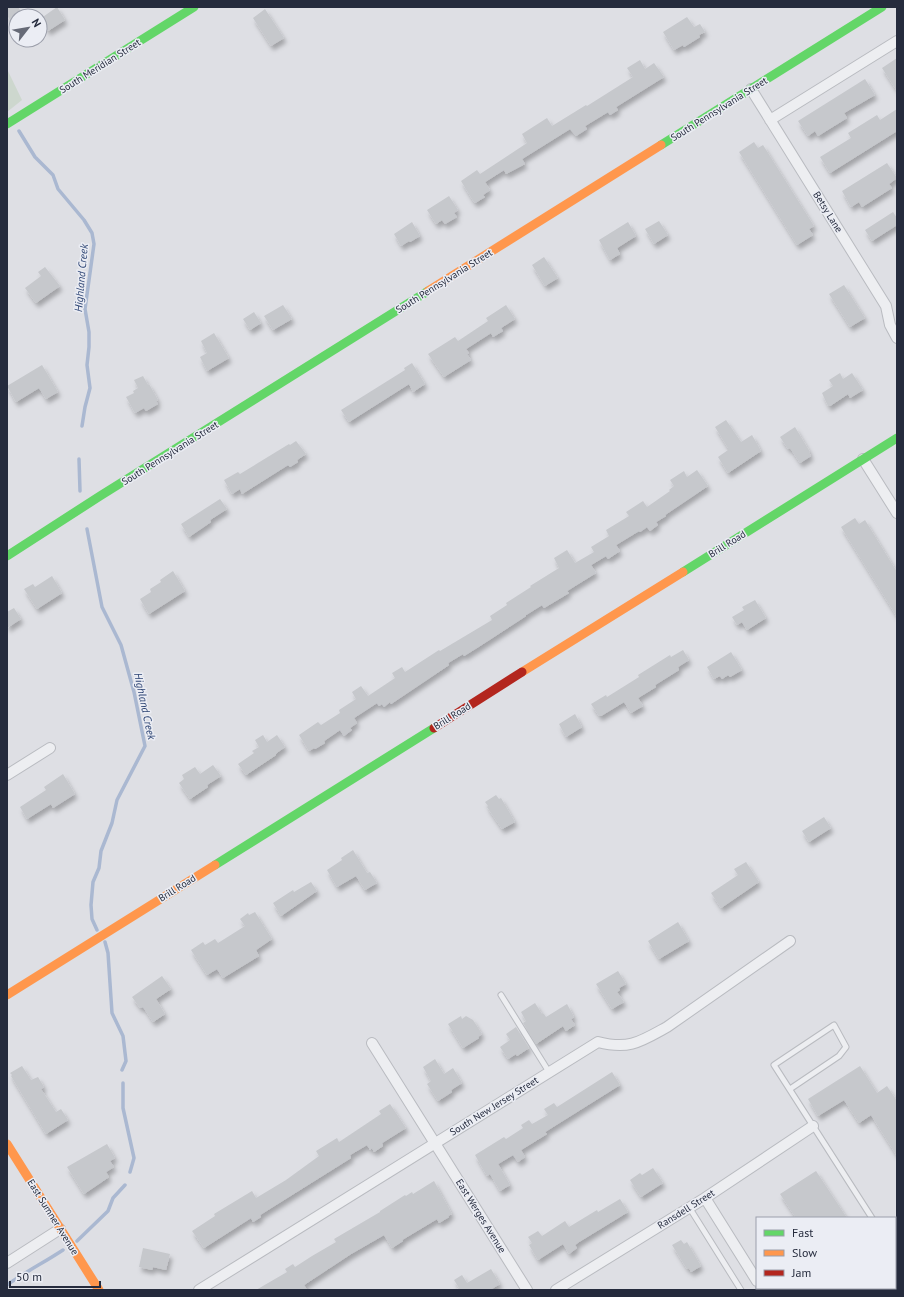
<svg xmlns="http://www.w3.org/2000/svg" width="904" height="1297" font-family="'PT Sans',sans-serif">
<defs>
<filter id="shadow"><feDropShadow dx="2.5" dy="4.5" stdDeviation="2" flood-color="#0004"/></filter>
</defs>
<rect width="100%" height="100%" fill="#dedfe4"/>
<!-- green -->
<path fill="#cdd7ce" d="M 7,69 L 22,100 L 7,112 Z"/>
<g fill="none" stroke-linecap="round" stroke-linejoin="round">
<!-- stream -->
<path stroke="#aab8d1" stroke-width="3.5" d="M 19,131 L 35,157 L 53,175 L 58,189 L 84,220 L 92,233 L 94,244 L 85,309 L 89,332 L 89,347 L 87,365 L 90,388 L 85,407 L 82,426
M 79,459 L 80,491
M 87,529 L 102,607 L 121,645 L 134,692 L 145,746 L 117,800 L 112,823 L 101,851 L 99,868 L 93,882 L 91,905 L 92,919 L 97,930
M 105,942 L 108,953 L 112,1013 L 123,1036 L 126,1061 L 122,1070
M 123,1083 L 123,1108 L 134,1158 L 130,1172
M 77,1241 L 108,1211 L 113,1198 L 125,1185
M 7,1285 C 25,1272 45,1262 63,1250"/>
</g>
<!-- building -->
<path fill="#c6c8cc" filter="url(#shadow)" d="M 7,7 L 18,7 L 24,16 L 16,16 L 16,30 L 7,15 Z
M 57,7 L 65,20 L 48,31 L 40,19 Z
M 265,9 L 284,38 L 271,46 L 253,18 Z
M 687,17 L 694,27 L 700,24 L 705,32 L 699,35 L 700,37 L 684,47 L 683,45 L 674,50 L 663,32 Z
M 897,58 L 897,91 L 882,68 Z
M 640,60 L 645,69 L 654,63 L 664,77 L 616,107 L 618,110 L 610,115 L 608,112 L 585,126 L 587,129 L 576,136 L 570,129 L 522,159 L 525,164 L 506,174 L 504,170 L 485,182 L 490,190 L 483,195 L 485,197 L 475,203 L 472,199 L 461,181 L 477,170 L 480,174 L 527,143 L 522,134 L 547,118 L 552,126 L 586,105 L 587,106 L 633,77 L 627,68 Z
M 865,79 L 875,95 L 844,113 L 847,118 L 818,136 L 815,131 L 808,136 L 798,121 Z
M 897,109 L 897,131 L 830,173 L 820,157 L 851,138 L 848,133 L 877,115 L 880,120 Z
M 754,142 L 758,148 L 763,145 L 814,226 L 809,229 L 813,235 L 797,245 L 739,152 Z
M 887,163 L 897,178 L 889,184 L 892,188 L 862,207 L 859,202 L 851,207 L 842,191 Z
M 449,196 L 458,210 L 454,213 L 457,217 L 445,224 L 442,220 L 436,224 L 427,210 Z
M 893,212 L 897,218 L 897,225 L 872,241 L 865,230 Z
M 659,221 L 668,235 L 654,244 L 645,229 Z
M 412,222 L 420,236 L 410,242 L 409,241 L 401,246 L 394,234 Z
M 628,222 L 636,236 L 617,248 L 620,254 L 610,260 L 599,240 Z
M 544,257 L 558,278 L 545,286 L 532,265 Z
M 45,267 L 60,286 L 36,303 L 25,288 L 41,276 L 38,272 Z
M 844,285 L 865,318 L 850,327 L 829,294 Z
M 283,305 L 292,319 L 273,330 L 264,316 Z
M 506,305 L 515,319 L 501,328 L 503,331 L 493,337 L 491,333 L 466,349 L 469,353 L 467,354 L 471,360 L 444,377 L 428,354 L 455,337 L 458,341 L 488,321 L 486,318 Z
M 254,312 L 261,323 L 250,330 L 243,319 Z
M 214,333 L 229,358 L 207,371 L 200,357 L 207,353 L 201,341 Z
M 412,363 L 425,384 L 413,392 L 409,384 L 349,422 L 341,410 L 405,370 L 404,368 Z
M 42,365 L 58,392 L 46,399 L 39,388 L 16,402 L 7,386 Z
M 840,373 L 843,379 L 852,373 L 863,390 L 850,398 L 848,394 L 830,406 L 828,406 L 822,393 L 833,386 L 829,380 Z
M 143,376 L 148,385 L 149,384 L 158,400 L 156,401 L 158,404 L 146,411 L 144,408 L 135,413 L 126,397 L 134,393 L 133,391 L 138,388 L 134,380 Z
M 726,420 L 741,442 L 752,435 L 761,451 L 728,473 L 718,457 L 728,450 L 728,448 L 715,427 Z
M 795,427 L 810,452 L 809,452 L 811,456 L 800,463 L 790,448 L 788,449 L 780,437 Z
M 296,441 L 306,454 L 297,460 L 298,462 L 290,467 L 288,465 L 242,494 L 240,489 L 232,494 L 224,480 L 238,472 L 240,474 L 289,444 L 290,445 Z
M 697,470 L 708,486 L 665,515 L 666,516 L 656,522 L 658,525 L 650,531 L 647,527 L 640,532 L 639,531 L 616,545 L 620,551 L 608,559 L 606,556 L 591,565 L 596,573 L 567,591 L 569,593 L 544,608 L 542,605 L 526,615 L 526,616 L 480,646 L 464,656 L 463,654 L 448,663 L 449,665 L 391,704 L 390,702 L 384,707 L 382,704 L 379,706 L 377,703 L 354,718 L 357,723 L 350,728 L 352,730 L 344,736 L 340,730 L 324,741 L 325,743 L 315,749 L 314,748 L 309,751 L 299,735 L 318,722 L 321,725 L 340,713 L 339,710 L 356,699 L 352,692 L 361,686 L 368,696 L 395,678 L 392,673 L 402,667 L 405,672 L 439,650 L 440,651 L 492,620 L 490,616 L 507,605 L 506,603 L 531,587 L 530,586 L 559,568 L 554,558 L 567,550 L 575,563 L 594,552 L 591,547 L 609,536 L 606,530 L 629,516 L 626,512 L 643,501 L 647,507 L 670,491 L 669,490 L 674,486 L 670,480 L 684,471 L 687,477 Z
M 220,499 L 227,509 L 210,520 L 211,522 L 189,537 L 181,524 Z
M 855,518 L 859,524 L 865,520 L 897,572 L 897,617 L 841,527 Z
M 173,571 L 185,591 L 149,614 L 140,599 L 151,592 L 150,589 L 161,582 L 160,580 Z
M 52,576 L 62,593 L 37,609 L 24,589 L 33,584 L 35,587 Z
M 755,600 L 766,618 L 747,630 L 742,622 L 737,625 L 732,617 L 744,610 L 742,607 Z
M 14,608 L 21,619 L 7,628 L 7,612 Z
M 683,650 L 689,660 L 678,667 L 679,670 L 655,685 L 656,687 L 638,698 L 643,706 L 631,713 L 624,702 L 601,716 L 599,716 L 591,704 L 606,695 L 607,697 L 639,677 L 638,675 L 670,655 L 671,657 Z
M 731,652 L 742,670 L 730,677 L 728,675 L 722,679 L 720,676 L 714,679 L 707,667 Z
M 575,714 L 582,727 L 566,737 L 559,724 Z
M 263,735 L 267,742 L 277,735 L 285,747 L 278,752 L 276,754 L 276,755 L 246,775 L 238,764 L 254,753 L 252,751 L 259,747 L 255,740 Z
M 213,765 L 221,776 L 207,785 L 208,787 L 190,799 L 179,783 L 184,779 L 182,775 L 195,767 L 200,774 Z
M 63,774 L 75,794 L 53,808 L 51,804 L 27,819 L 20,807 L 46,790 L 44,787 Z
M 496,795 L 499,799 L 501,798 L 515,822 L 502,829 L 487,807 L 488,806 L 485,802 Z
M 824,817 L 831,828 L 809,842 L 802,831 Z
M 353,850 L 367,873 L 370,872 L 377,883 L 365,890 L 356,876 L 337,887 L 327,870 L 342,860 L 341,858 Z
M 746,862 L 759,882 L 721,908 L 711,893 L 738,875 L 734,869 Z
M 311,882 L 317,891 L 281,916 L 273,903 L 293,890 L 294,892 Z
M 255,912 L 272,939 L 256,950 L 259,956 L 223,978 L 217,969 L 207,975 L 191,950 L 203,942 L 205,945 L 215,939 L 218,943 L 245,926 L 240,919 L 248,913 L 249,915 Z
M 678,922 L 689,941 L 659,959 L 648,941 Z
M 618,971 L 626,984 L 619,988 L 620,990 L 617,992 L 624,1002 L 612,1009 L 596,984 Z
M 162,976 L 171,989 L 156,999 L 165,1014 L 153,1022 L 143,1007 L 140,1008 L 132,997 Z
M 535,1003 L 542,1014 L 544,1014 L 546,1017 L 567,1004 L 574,1017 L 571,1019 L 575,1025 L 566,1031 L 563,1026 L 536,1044 L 523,1023 L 526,1021 L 521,1012 Z
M 461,1016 L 462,1019 L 466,1016 L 473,1020 L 482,1034 L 478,1037 L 479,1038 L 463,1048 L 448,1024 Z
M 516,1027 L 529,1048 L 517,1056 L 516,1054 L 508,1059 L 500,1047 L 510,1040 L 506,1034 Z
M 435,1059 L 444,1074 L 453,1068 L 462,1083 L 451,1090 L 452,1092 L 438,1101 L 427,1084 L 431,1081 L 423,1067 Z
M 22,1066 L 31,1080 L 38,1077 L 44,1087 L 41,1089 L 56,1112 L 61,1109 L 68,1120 L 46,1134 L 11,1076 L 12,1075 L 10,1073 Z
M 860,1066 L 877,1093 L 887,1086 L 897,1101 L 897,1156 L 871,1115 L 859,1123 L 844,1100 L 818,1116 L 808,1099 Z
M 612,1072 L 620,1085 L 545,1132 L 547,1134 L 521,1150 L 525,1157 L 518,1162 L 513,1155 L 498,1164 L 510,1185 L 500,1191 L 490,1174 L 487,1176 L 475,1155 L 504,1137 L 506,1139 L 523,1128 L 521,1125 L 529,1120 L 532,1124 L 548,1115 L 544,1109 L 554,1103 L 557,1107 Z
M 390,1104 L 406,1128 L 382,1143 L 383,1146 L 374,1152 L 372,1148 L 370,1150 L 367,1145 L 350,1155 L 351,1158 L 260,1215 L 261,1217 L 253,1222 L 251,1218 L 204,1248 L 192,1231 L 215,1216 L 214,1214 L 252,1191 L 256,1198 L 286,1180 L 319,1156 L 316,1151 L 337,1138 L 339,1142 L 381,1114 L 379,1111 Z
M 107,1144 L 115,1158 L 110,1161 L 114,1167 L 106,1172 L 109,1177 L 84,1194 L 67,1167 Z
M 653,1168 L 663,1183 L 641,1197 L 630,1180 L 640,1173 L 642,1175 Z
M 816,1171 L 847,1218 L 796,1218 L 780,1194 Z
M 434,1181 L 452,1214 L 448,1216 L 449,1217 L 439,1223 L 437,1219 L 402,1240 L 403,1241 L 392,1248 L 384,1235 L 351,1254 L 304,1285 L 307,1290 L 256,1290 L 287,1272 L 285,1269 L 293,1264 L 295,1267 L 312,1256 L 336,1242 L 334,1239 L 380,1212 L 380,1211 L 405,1195 L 406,1196 L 412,1192 L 413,1194 Z
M 620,1199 L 628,1212 L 579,1242 L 575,1245 L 577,1248 L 569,1254 L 563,1244 L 538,1260 L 529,1245 L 532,1243 L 528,1237 L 538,1231 L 542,1236 L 565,1221 L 569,1227 L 597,1210 L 598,1212 Z
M 681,1240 L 684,1244 L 687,1242 L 701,1266 L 691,1272 L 689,1268 L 687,1269 L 672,1245 Z
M 143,1248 L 170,1254 L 166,1270 L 153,1267 L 152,1270 L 139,1267 Z
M 491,1269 L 500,1284 L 490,1290 L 456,1290 L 459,1288 L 454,1280 L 462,1275 L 467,1283 Z"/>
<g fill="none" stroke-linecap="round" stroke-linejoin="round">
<defs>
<path id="lane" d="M 501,995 L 549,1072
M 790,1089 L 839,1056 L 846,1047 L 834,1025 L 774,1065 L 872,1218
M 689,1207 L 741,1290
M 895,1253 L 897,1256
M 878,1288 L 879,1290
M 780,1290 L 783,1288
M 850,1290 L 853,1288"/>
<path id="street" d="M 751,89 L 886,306 L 890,325 L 897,338
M 770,120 L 897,41
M 863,459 L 897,513
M 7,775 L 50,748
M 372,1043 L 527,1290
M 705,1198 L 757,1281
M 7,1263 L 60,1229
M 761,1288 L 763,1290
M 199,1290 L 598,1042 C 629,1050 640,1042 667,1027 L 790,941
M 556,1290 L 705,1198 L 813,1126"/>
</defs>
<!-- lane casing -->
<use href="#lane" stroke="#b9bbc0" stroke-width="7"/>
<!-- street casing -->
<use href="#street" stroke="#b9bbc0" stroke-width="12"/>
<!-- lane -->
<use href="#lane" stroke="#edeef1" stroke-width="5"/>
<!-- street -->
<use href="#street" stroke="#edeef1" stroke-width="10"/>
<!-- fast -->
<path stroke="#63d668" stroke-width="9" d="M 7,124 L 194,7
M 661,145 L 882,7
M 7,556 L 100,496 L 428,291
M 683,572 L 897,438
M 215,865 L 434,728"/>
<!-- slow -->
<path stroke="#ff974d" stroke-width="9" d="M 428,291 L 661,145
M 522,672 L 683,572
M 7,995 L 215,865
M 7,1144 L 99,1290"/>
<!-- jam -->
<path stroke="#b3261e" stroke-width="9" d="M 434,728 L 522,672"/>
</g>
<g text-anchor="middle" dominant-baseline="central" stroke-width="3" stroke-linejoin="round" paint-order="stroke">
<!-- street labels -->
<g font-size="10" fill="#252b3d" stroke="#ebedf4">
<text transform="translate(100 66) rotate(-32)">South Meridian Street</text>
<text transform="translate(719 109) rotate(-32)">South Pennsylvania Street</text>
<text transform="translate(828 212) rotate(58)">Betsy Lane</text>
<text transform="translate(444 281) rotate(-32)">South Pennsylvania Street</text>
<text transform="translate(170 453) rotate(-32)">South Pennsylvania Street</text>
<text transform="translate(727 544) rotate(-32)">Brill Road</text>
<text transform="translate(452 716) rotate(-32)">Brill Road</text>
<text transform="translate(177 888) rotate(-32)">Brill Road</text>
<text transform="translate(494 1106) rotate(-32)">South New Jersey Street</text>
<text transform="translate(686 1209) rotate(-32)">Ransdell Street</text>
<text transform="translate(481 1216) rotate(58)">East Werges Avenue</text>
<text transform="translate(53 1217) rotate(58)">East Sumner Avenue</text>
</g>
<!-- water labels -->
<g font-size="11" font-style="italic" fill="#2d4473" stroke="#ebedf4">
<text transform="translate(81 278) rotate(-85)">Highland Creek</text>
<text transform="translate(145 706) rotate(78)">Highland Creek</text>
</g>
</g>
<!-- border -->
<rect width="904" height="1297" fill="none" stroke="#252b3d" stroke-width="16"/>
<!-- legend -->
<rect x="756" y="1217" width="140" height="72" fill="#ebedf4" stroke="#9c9fab"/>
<rect x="764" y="1230" width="20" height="6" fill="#63d668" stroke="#9c9fab"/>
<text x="792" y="1237" font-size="12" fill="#252b3d">Fast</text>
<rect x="764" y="1250" width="20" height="6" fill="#ff974d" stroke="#9c9fab"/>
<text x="792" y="1257" font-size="12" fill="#252b3d">Slow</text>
<rect x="764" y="1270" width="20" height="6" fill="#b3261e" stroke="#9c9fab"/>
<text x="792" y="1277" font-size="12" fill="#252b3d">Jam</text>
<!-- north arrow -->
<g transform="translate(28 28) rotate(59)"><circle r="19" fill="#ebedf4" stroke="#9c9fab"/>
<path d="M0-3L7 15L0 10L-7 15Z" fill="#666a77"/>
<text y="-6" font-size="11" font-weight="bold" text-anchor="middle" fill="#252b3d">N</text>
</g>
<!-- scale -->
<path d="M10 1281v6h90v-6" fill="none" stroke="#252b3d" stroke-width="2"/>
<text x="16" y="1281" font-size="12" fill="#252b3d" stroke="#ebedf4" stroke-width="3" paint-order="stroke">50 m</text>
</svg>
